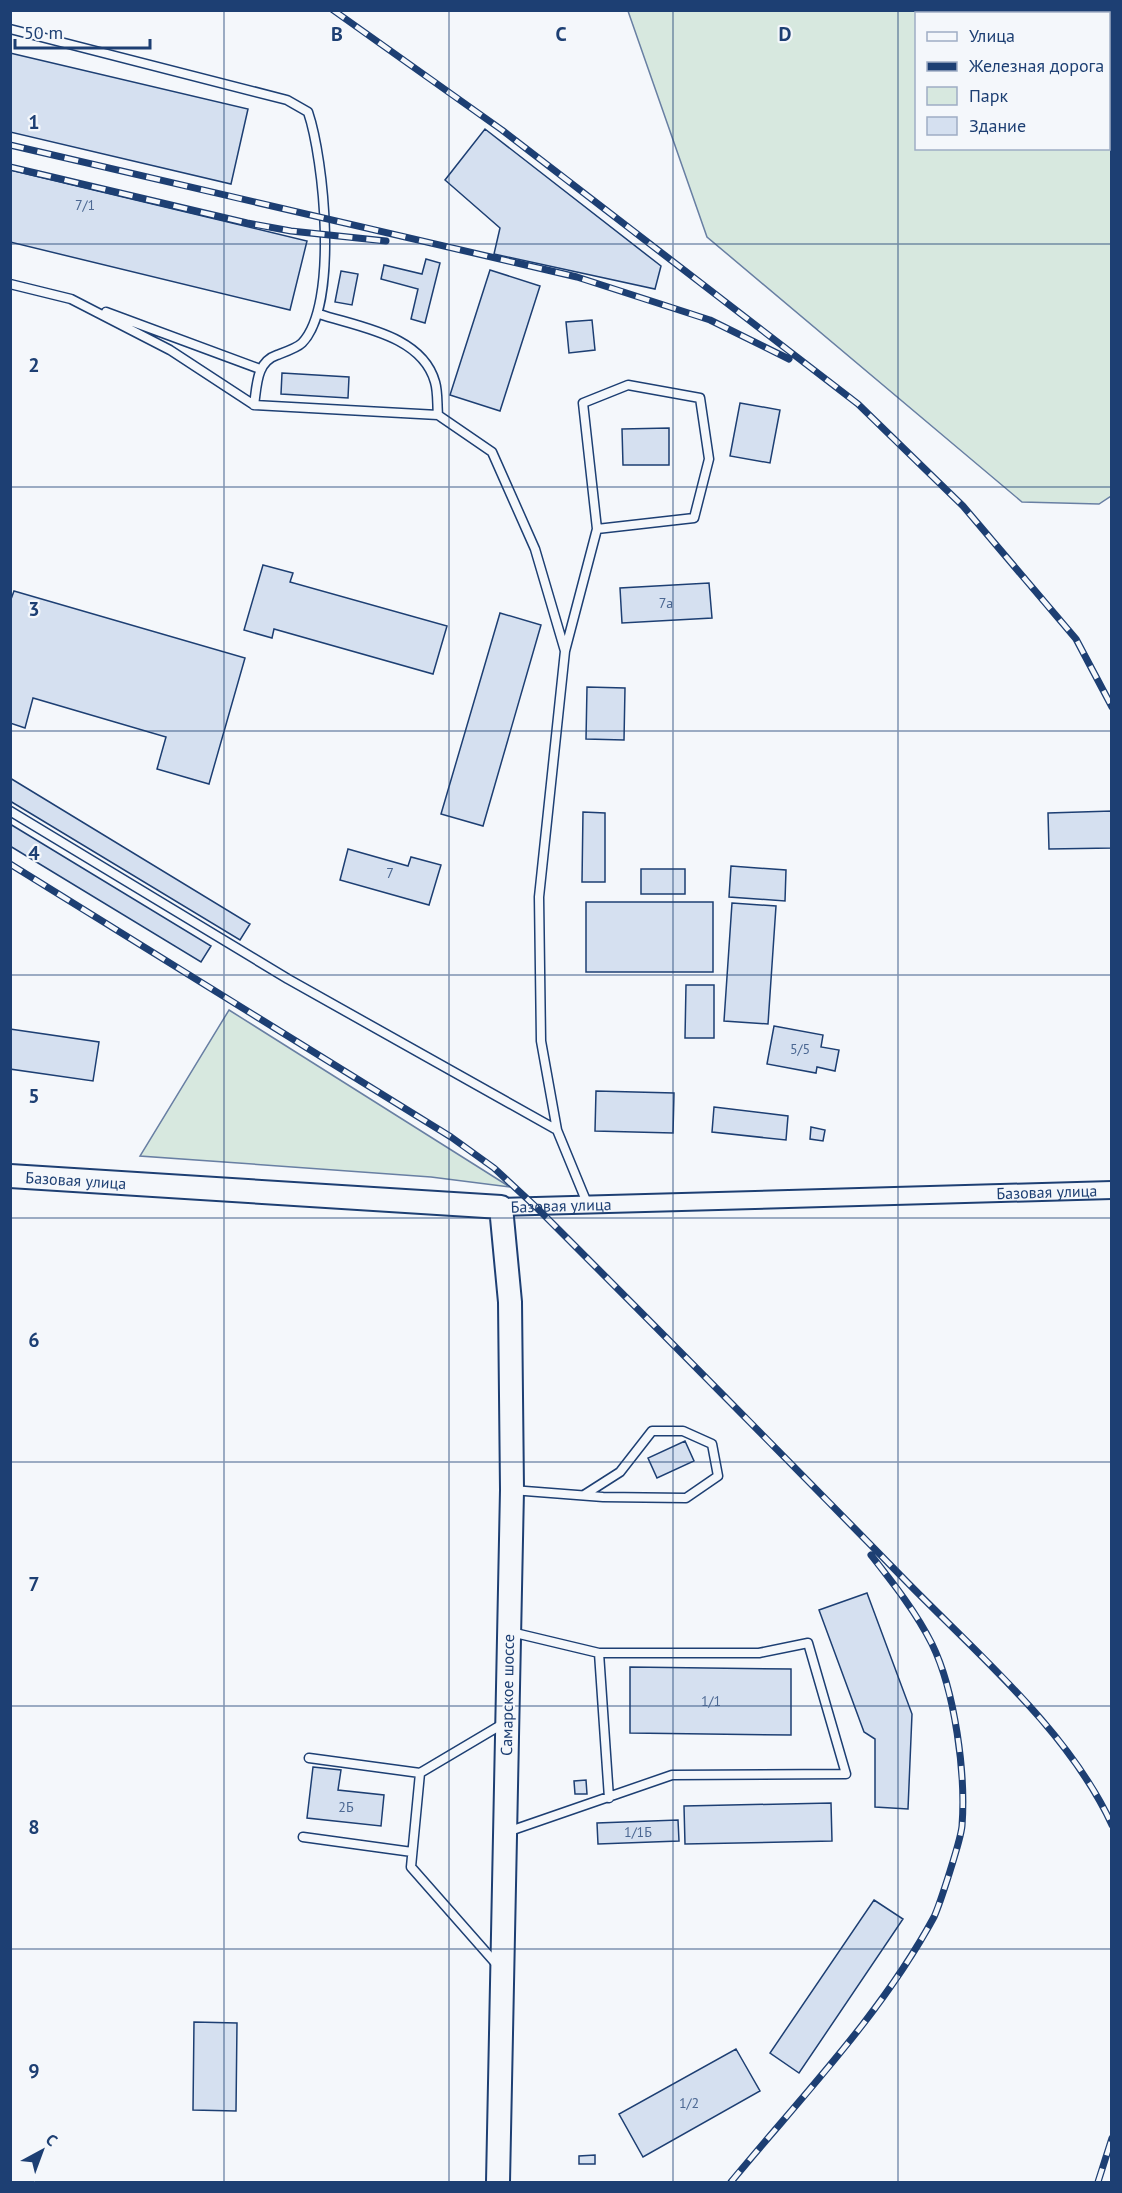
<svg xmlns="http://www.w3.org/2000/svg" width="1122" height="2193" font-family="'PT Sans',sans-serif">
<rect width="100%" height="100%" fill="#f4f7fb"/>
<!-- green -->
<path fill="#d7e8df" stroke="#687fa3" stroke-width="1.5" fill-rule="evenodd" d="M 628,11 L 1111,11 L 1111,496 L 1099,504 L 1022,502 L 707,237 ZM 916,14 L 1108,14 L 1108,148 L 916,148 Z
M 229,1010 L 510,1187 L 431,1177 L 140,1156 Z"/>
<!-- building -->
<path fill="#d5e0f0" stroke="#1d3f73" stroke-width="1.5" d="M 10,53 L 248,109 L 231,184 L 10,132 Z
M 485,129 L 661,266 L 655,289 L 494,254 L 500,228 L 445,180 Z
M 10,170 L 307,241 L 290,310 L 10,242 Z
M 426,259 L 440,263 L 425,323 L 411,319 L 418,289 L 381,279 L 384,265 L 422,274 Z
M 490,270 L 540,286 L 500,411 L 450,395 Z
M 341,271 L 358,274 L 352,305 L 335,302 Z
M 592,320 L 595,350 L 569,353 L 566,322 Z
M 282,373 L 349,377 L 348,398 L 281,394 Z
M 740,403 L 780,410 L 770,463 L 730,456 Z
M 669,428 L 669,465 L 623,465 L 622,429 Z
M 263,565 L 293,573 L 290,582 L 447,626 L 433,674 L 274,629 L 272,638 L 244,630 Z
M 709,583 L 712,618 L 622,623 L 620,588 Z
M 14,591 L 245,658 L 209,784 L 157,769 L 166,737 L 33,698 L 25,728 L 10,723 L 10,602 Z
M 500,613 L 541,625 L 483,826 L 441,814 Z
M 587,687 L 625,688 L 624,740 L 586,739 Z
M 10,778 L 250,924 L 240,940 L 10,801 Z
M 1112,811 L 1112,848 L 1049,849 L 1048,813 Z
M 583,812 L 605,813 L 605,882 L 582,882 Z
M 10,824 L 211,946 L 201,962 L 10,846 Z
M 348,849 L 408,866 L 411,857 L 441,865 L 429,905 L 340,880 Z
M 731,866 L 786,870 L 785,901 L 729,897 Z
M 641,869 L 685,869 L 685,894 L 641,894 Z
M 586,902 L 713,902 L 713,972 L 586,972 Z
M 732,903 L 776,906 L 768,1024 L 724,1021 Z
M 686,985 L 714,985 L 714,1038 L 685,1038 Z
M 774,1026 L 823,1035 L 821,1047 L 839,1050 L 835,1071 L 817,1067 L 816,1073 L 767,1064 Z
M 10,1029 L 99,1042 L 93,1081 L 10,1069 Z
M 596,1091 L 674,1093 L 673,1133 L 595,1131 Z
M 714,1107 L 788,1116 L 786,1140 L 712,1132 Z
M 811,1127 L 825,1130 L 823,1141 L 810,1139 Z
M 685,1441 L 694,1461 L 657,1478 L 648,1458 Z
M 867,1593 L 912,1714 L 908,1809 L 875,1807 L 875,1739 L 864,1732 L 819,1610 Z
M 630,1667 L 791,1669 L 791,1735 L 630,1733 Z
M 313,1767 L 341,1770 L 338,1790 L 384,1795 L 381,1826 L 307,1818 Z
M 586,1780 L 587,1794 L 575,1794 L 574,1781 Z
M 831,1803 L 832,1841 L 685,1844 L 684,1806 Z
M 678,1820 L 679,1841 L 598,1844 L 597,1823 Z
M 874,1900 L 903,1919 L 799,2073 L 770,2053 Z
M 194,2022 L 237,2023 L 236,2111 L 193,2110 Z
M 736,2049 L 760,2091 L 643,2157 L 619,2114 Z
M 595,2155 L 595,2164 L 579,2164 L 579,2156 Z"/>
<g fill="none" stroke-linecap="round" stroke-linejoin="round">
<defs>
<path id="lane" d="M 10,29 L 287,100 L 308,112 C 324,159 339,305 302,343 C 297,348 285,352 277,355 C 256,362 257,386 254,405 L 438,415 L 492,452 L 535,549 L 565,651 L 539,897 L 541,1041 L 557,1130 L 587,1203
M 10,284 L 71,299 L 170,350 L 254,405
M 106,312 L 260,369
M 319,314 C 358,327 422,335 435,382 C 438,392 437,404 438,415
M 565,651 L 597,529 L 583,403 L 628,385 L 700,398 L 709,459 L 694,518 L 597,529
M 10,811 L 288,979 L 557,1130
M 512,1490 L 603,1497 L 686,1498 L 718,1476 L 712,1444 L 683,1431 L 652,1431 L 620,1472 L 584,1495
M 511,1632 L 599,1653
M 309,1758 L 420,1773 L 506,1722
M 420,1773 L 411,1867 L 499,1967
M 507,1832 L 672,1775 L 846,1774 L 808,1643 L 759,1653 L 599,1653 L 609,1798
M 303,1837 L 412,1852"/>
<g id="street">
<path id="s1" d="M 501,1207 L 1112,1190"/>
</g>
<g id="secondary">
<path id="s2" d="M 10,1176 L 501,1207 L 510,1302 L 512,1490 L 498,2182"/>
</g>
</defs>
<!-- lane casing -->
<use href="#lane" stroke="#1d3f73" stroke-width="11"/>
<!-- street casing -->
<use href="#street" stroke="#1d3f73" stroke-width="20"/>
<!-- secondary casing -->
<use href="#secondary" stroke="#1d3f73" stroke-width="26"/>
<!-- lane -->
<use href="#lane" stroke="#f4f7fb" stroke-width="8"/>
<!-- street -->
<use href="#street" stroke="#f4f7fb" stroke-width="16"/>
<!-- secondary -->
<use href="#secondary" stroke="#f4f7fb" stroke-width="22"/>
<defs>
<path id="rail" d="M 333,10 L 502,130 L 858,404 L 963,506 L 1076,639 L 1112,707
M 10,145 L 577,277 L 710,320 L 789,359
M 10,167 L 247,223 L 291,231 L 386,241
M 10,864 L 451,1137 L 494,1168 L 536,1207 C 660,1331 783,1455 905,1580 C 976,1653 1069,1731 1112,1825
M 731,2182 C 801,2097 881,2015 934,1917 C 940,1904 961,1839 962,1826 C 966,1774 955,1691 932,1644 C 916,1612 893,1583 871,1555
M 1098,2182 L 1112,2138"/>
</defs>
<!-- rail casing -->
<use href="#rail" stroke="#1d3f73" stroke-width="7"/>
<!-- rail -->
<use href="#rail" stroke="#f4f7fb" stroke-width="4.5" stroke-dasharray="14" stroke-linecap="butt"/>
</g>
<!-- grid -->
<path fill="none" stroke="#1d3f73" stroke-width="1.5" stroke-opacity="0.55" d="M 224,10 L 224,2182M 449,10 L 449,2182M 673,10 L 673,2182M 898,10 L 898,2182M 10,244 L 1112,244M 10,487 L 1112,487M 10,731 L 1112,731M 10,975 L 1112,975M 10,1218 L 1112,1218M 10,1462 L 1112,1462M 10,1706 L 1112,1706M 10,1949 L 1112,1949"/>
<g text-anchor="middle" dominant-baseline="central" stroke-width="4.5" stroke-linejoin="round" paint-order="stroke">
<!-- number labels -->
<g font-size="14" fill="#4b6792">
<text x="85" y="205">7/1</text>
<text x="666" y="603">7а</text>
<text x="390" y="873">7</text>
<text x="800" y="1049">5/5</text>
<text x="711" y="1701">1/1</text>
<text x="346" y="1807">2Б</text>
<text x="638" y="1832">1/1Б</text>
<text x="689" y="2103">1/2</text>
</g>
<!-- street labels -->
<g font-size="16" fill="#1d3f73" stroke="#f4f7fb">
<text stroke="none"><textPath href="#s2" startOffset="66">Базовая улица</textPath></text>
<text stroke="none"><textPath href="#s1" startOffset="546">Базовая улица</textPath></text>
<text stroke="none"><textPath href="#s1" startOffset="60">Базовая улица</textPath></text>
<text transform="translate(507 1695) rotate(-89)">Самарское шоссе</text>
</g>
</g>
<g font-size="20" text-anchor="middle" font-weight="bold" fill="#1d3f73" stroke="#f4f7fb" stroke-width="4.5" stroke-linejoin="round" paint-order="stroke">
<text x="337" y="41">B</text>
<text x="561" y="41">C</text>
<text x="785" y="41">D</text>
<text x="34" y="129">1</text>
<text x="34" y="372">2</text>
<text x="34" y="616">3</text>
<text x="34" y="860">4</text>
<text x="34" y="1103">5</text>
<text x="34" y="1347">6</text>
<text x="34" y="1591">7</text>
<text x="34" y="1834">8</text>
<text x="34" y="2078">9</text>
</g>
<!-- border -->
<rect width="1122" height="2193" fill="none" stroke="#1d3f73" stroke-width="24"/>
<!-- legend -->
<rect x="915" y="12" width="195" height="138" fill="#f4f7fb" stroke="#9eadc5" stroke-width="1.5"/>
<rect x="927" y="32" width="30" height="9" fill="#f4f7fb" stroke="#9eadc5" stroke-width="1.5"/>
<text x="969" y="42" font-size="18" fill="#1d3f73">Улица</text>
<rect x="927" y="62" width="30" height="9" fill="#1d3f73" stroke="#9eadc5" stroke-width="1.5"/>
<text x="969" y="72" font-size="18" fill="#1d3f73">Железная дорога</text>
<rect x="927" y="87" width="30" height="18" fill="#d7e8df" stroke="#9eadc5" stroke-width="1.5"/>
<text x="969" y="102" font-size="18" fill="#1d3f73">Парк</text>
<rect x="927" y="117" width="30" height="18" fill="#d5e0f0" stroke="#9eadc5" stroke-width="1.5"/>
<text x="969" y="132" font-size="18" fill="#1d3f73">Здание</text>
<!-- north arrow -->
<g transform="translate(42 2151) rotate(41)" stroke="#f4f7fb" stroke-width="4.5" paint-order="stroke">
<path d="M0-4.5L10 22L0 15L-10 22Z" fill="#1d3f73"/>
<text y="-9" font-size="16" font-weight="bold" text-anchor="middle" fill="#1d3f73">С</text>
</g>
<!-- scale -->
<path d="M15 39v9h135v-9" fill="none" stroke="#1d3f73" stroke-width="3"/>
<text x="24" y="39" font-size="18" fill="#1d3f73" stroke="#f4f7fb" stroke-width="4.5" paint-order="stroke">50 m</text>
</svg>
